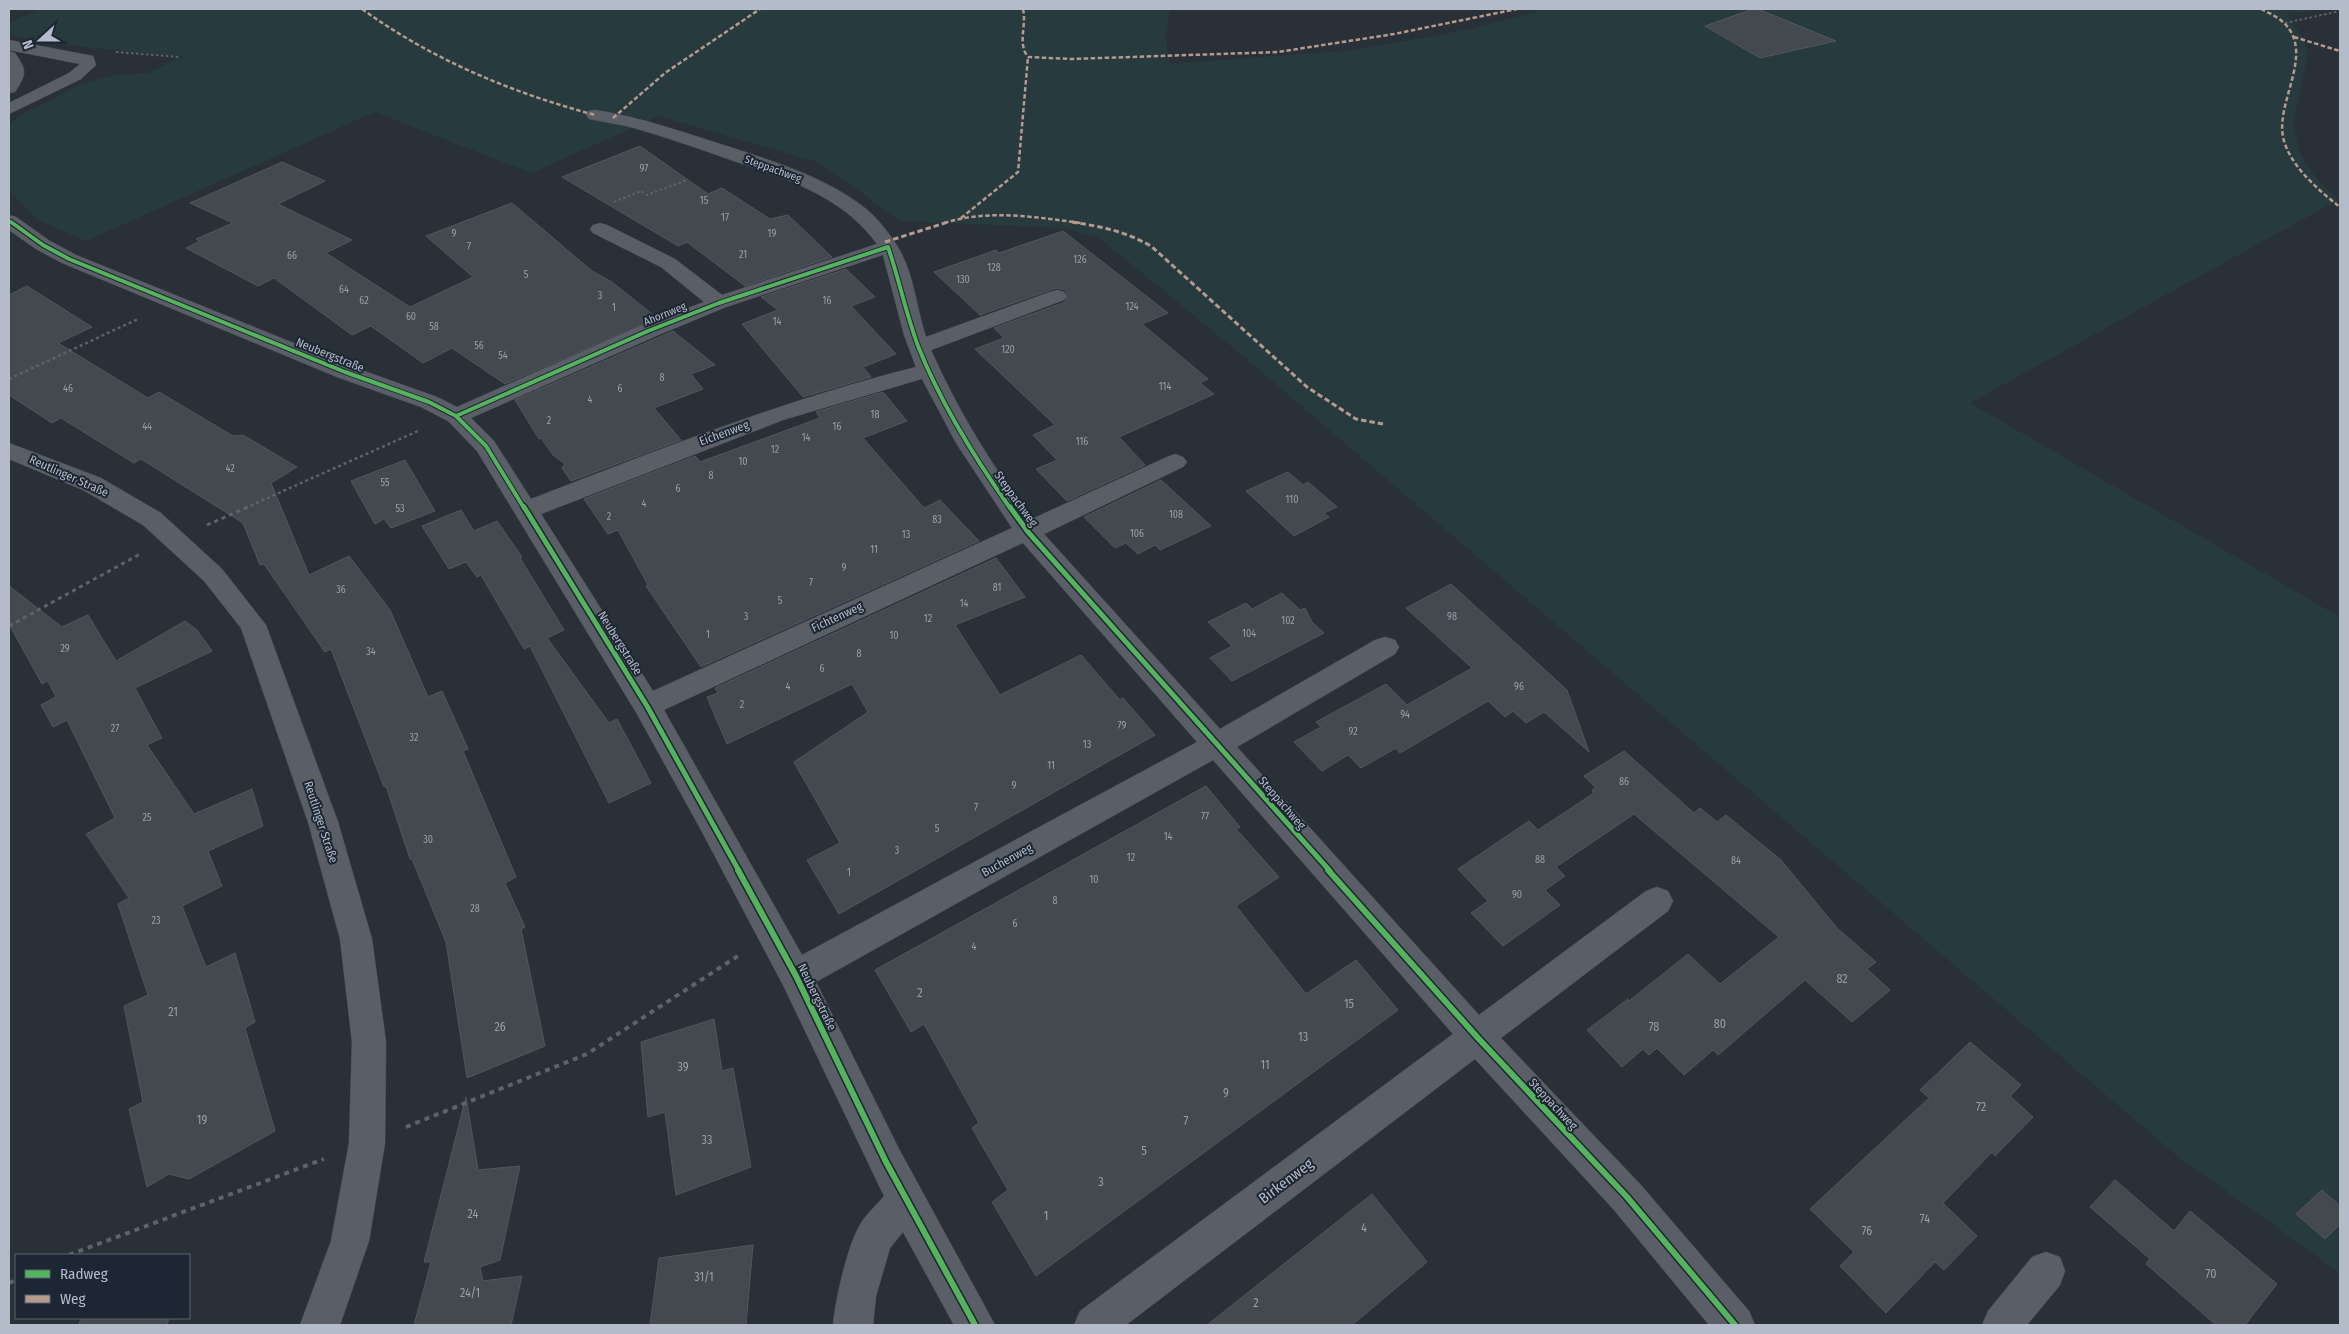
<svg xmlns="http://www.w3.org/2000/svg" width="2349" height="1334" font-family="'Fira Sans Condensed',sans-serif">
<rect width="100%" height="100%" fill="#2a3038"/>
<!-- green -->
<path fill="#273a3e" d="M 39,9 L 1170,9 L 1166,39 L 1170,64 L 1355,50 L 1471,29 L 1544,9 L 2315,9 L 2287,15 L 2301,35 L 2308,52 L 2293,125 L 2300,153 L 2316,178 L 2340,201 L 2325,207 L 1970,403 L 2340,617 L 2340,1273 L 2176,1155 L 1236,350 L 1098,237 L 1063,228 L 901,221 L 820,163 L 659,116 L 531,173 L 375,112 L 86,241 L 39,220 L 9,192 L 9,125 L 26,112 L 81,84 L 115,75 L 148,73 L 184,56 C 125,51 67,47 9,35 L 9,23 Z"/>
<!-- building -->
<path fill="#444950" stroke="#52575f" d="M 1753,9 L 1758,9 L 1836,41 L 1760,58 L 1705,26 Z
M 640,146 L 708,194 L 722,188 L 770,219 L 788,215 L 832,257 L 745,286 L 687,242 L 678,246 L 562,177 Z
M 282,162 L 325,181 L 278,204 L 352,240 L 326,253 L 410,307 L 473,277 L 426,236 L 512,203 L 592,271 L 612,282 L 657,318 L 505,384 L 452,348 L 423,363 L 371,326 L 352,335 L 274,278 L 258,286 L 186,248 L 200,241 L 196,239 L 233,223 L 190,203 Z
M 1063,231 L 1168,313 L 1142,324 L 1208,379 L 1200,383 L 1214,394 L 1119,437 L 1145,465 L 1067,501 L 1036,469 L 1057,460 L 1033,435 L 1055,425 L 975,349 L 1004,338 L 994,328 L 1065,302 L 1068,295 L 1065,290 L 1056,288 L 980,315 L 934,272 L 996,250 L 999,253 Z
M 846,269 L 875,297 L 851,306 L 896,354 L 863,367 L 871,377 L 803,397 L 742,324 L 778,310 L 761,297 Z
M 27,286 L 92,327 L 58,343 L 148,398 L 159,392 L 233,436 L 243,435 L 297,467 L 271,483 L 309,575 L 349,556 L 390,610 L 428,697 L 442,691 L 468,749 L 463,751 L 516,877 L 505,883 L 525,927 L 521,929 L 545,1046 L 467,1078 L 446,942 L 412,859 L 410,859 L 386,786 L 384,787 L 331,649 L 325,652 L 264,564 L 260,565 L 243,523 L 141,459 L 134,463 L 61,418 L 52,423 L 9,395 L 9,295 Z
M 673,331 L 715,365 L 691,374 L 703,389 L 654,408 L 681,440 L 571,481 L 562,468 L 565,464 L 553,455 L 541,438 L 539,439 L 515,400 Z
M 883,392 L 907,421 L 863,438 L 924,508 L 940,500 L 979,541 L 701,667 L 646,586 L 648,585 L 618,530 L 608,534 L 584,499 L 695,456 L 700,462 L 820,418 L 816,412 Z
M 405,460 L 435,511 L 391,528 L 384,519 L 375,524 L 351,481 Z
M 1288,472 L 1303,485 L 1308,482 L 1337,507 L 1324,513 L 1329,517 L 1294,536 L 1246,491 Z
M 1161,480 L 1211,526 L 1160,550 L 1155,545 L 1138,554 L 1126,543 L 1115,548 L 1084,517 Z
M 461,510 L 474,531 L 497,521 L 522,557 L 520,558 L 564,630 L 547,638 L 609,723 L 617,719 L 651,783 L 609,803 L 530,646 L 524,649 L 481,575 L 477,577 L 466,562 L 449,569 L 422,526 Z
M 996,558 L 1025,597 L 955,625 L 1000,695 L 1081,655 L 1120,700 L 1123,698 L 1155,735 L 839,914 L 807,860 L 840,843 L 794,762 L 868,712 L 852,684 L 727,744 L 707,697 L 718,693 L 715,688 Z
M 1451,584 L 1567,690 L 1589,752 L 1544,712 L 1526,723 L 1513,711 L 1505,717 L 1488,701 L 1400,753 L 1396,748 L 1361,768 L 1348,755 L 1322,771 L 1294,742 L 1321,727 L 1316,722 L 1386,684 L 1407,705 L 1472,668 L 1406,608 Z
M 9,586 L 62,627 L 88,615 L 116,661 L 185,621 L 197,630 L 212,651 L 135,688 L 162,738 L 147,745 L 194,814 L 252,789 L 263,826 L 208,851 L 222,886 L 182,906 L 206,967 L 235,953 L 255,1022 L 245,1028 L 275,1131 L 189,1179 L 169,1174 L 147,1187 L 129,1109 L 143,1102 L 124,1006 L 148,995 L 118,904 L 129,898 L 86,834 L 115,818 L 67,720 L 53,727 L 41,705 L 56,697 L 48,681 L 42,684 L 9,624 Z
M 1282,593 L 1300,610 L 1305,608 L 1312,622 L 1324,633 L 1232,681 L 1210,658 L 1232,646 L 1208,622 L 1246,603 L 1252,609 Z
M 1624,751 L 1694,813 L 1700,808 L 1717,822 L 1726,815 L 1781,860 L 1837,928 L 1876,962 L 1867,969 L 1890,990 L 1852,1022 L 1805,980 L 1718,1055 L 1713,1050 L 1684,1075 L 1657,1048 L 1649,1055 L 1643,1049 L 1622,1067 L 1587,1030 L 1628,999 L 1629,1001 L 1688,954 L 1720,984 L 1779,937 L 1634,814 L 1556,867 L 1565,876 L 1545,890 L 1560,905 L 1503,946 L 1471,913 L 1488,901 L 1458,869 L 1529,821 L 1538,830 L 1594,793 L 1592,790 L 1596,788 L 1584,776 Z
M 1206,786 L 1240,827 L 1236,829 L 1279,877 L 1236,906 L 1306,994 L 1356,960 L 1398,1010 L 1036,1276 L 992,1202 L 1008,1190 L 972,1128 L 979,1123 L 924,1024 L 911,1032 L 875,970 Z
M 714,1019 L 722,1071 L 733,1068 L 751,1167 L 676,1195 L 665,1112 L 648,1117 L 641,1042 Z
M 1970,1042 L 2021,1085 L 2010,1096 L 2033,1117 L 1995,1156 L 1992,1152 L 1943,1203 L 1977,1236 L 1944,1270 L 1935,1262 L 1886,1313 L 1840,1266 L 1854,1252 L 1810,1209 L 1929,1098 L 1920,1090 Z
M 466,1097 L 478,1170 L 520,1166 L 500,1260 L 480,1267 L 483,1281 L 522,1276 L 511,1325 L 414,1325 L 431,1262 L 424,1262 Z
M 2115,1180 L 2174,1231 L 2190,1211 L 2277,1284 L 2245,1325 L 2216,1325 L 2146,1264 L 2150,1259 L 2090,1207 Z
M 2322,1190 L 2340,1206 L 2340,1224 L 2325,1239 L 2296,1214 Z
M 1372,1194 L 1427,1262 L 1352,1325 L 1207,1325 Z
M 753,1245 L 746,1325 L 650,1325 L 659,1258 Z
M 81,1318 L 169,1318 L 167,1325 L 79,1325 Z"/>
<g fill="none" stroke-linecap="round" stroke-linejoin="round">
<defs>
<path id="minor" d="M 9,40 L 93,56 L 96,65 L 81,79 L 9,114 L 9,103 L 69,73 L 80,64 L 9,50 Z
M 9,51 L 15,53 C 27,71 27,73 15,92 L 9,93 Z
M 595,110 C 641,117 685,133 730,147 C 775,162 822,176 861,205 C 875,215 886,229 896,244 C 914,271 916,307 926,337 L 1050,292 L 1057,290 L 1064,292 L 1067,296 L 1064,300 L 931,350 C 958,411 992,466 1032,519 L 1167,457 L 1175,454 L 1183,457 L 1187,462 L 1183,467 L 1044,534 L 1220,729 L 1375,640 L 1385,637 L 1395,640 L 1399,647 L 1395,654 L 1237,747 L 1479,1015 L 1646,891 L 1657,887 L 1668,891 L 1673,901 L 1668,911 L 1501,1038 L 1640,1184 L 1749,1311 L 1755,1325 L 1709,1325 L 1614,1210 L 1475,1059 L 1126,1325 L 1074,1325 L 1080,1311 L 1453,1034 L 1213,760 L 816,982 L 899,1149 L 995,1325 L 954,1325 L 903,1232 L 890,1248 L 876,1296 L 873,1325 L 833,1325 C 835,1301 848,1243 861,1223 C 867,1213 877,1205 884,1196 L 784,987 L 701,830 L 637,714 L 477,451 L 448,421 L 421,407 L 337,377 L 62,263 L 36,249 L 9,230 L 9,215 L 16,217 L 50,241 L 76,255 L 353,367 L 437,397 L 457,407 L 640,326 L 704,302 L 661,267 L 593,233 L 590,229 L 593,225 L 600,223 L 607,225 L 675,259 L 722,295 L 877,244 C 842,195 782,177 728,159 C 697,148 665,137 634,128 C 619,124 604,122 589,119 L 586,115 L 589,111 ZM 883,255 L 904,335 L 916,367 C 784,400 658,450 531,499 L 494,441 L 471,418 L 656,336 L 726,307 ZM 922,379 L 956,443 L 1012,528 L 653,691 L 541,514 L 783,420 ZM 1023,543 L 1197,742 L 802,955 L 664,710 Z
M 9,443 L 101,478 L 161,513 L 222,569 L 266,625 L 338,822 L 372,939 L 386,1042 L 385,1143 L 369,1241 L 340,1325 L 300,1325 L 331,1241 L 349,1143 L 352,1042 L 340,939 L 308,822 L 241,628 L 204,581 L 143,525 L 83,490 L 9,459 Z
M 2046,1252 L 2060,1257 L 2065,1271 L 2060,1285 L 2027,1325 L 1982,1325 L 1988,1311 L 2032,1257 Z"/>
</defs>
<!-- minor casing -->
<use href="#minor" stroke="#484c53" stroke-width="1"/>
<!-- path-far3 -->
<path stroke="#5d636a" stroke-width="2" stroke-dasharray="2.5 2.5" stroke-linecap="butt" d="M 2285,23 L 2340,11
M 116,52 L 179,57
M 614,202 L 641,191 L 647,195 L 687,180"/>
<!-- path-far2 -->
<path stroke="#5d636a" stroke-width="2.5" stroke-dasharray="3 3" stroke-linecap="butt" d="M 9,379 L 138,319
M 245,508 L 418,431"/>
<!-- path-far1 -->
<path stroke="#5d636a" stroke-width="3" stroke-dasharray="4 4" stroke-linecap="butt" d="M 207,525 L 248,507
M 9,626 L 142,553"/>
<!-- path -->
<path stroke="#5d636a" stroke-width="4" stroke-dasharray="5 5" stroke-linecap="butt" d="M 406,1127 L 587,1054 L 741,954
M 69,1255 L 324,1159
M 9,1283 L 16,1280"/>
<!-- minor -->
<use href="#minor" fill="#5a5e66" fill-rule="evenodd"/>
<!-- quiet-far1 -->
<path stroke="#b69a8f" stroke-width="2.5" stroke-dasharray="4.5 2.5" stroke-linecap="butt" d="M 362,9 C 433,60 510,92 595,115
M 1023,9 C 1027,26 1017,43 1028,57 L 1071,59 L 1278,52 L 1394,34 L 1517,9
M 2261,9 C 2269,13 2278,17 2284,23 C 2315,53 2276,101 2283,137 C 2289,165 2318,190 2340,207
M 2294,37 L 2340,51
M 613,118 L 665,73 L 760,9
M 961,218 L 1018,172 L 1028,57
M 944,223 C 989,209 1035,217 1081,223"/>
<!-- quiet -->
<path stroke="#b69a8f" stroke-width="3" stroke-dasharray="5.5 3" stroke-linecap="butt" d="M 1072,222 C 1103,227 1124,231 1151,246 L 1307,387 L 1356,419 L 1383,424
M 885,242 L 948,222"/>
<defs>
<path id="cycleway-far3" d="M 9,221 L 12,223"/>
<path id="cycleway-far2" d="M 11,222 L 43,245 L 69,259 L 345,372 L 429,402 L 456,416 L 486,446 L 524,508
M 456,416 L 648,331 L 719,303 L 888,247 C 899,279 906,314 918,346 C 941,404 974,457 1010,508"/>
<path id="cycleway-far1" d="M 524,507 L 647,706 L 739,871
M 1010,507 L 1028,532 L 1330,871"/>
<path id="cycleway" d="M 738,870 L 796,976 L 886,1162 L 975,1325
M 1328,870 L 1478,1038 L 1627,1197 L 1735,1325"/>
</defs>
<!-- cycleway-far3 casing -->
<use href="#cycleway-far3" stroke="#1d2633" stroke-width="5"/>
<!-- cycleway-far2 casing -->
<use href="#cycleway-far2" stroke="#1d2633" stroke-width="6"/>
<!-- cycleway-far1 casing -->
<use href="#cycleway-far1" stroke="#1d2633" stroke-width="8"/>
<!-- cycleway casing -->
<use href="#cycleway" stroke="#1d2633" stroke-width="9"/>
<!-- cycleway-far3 -->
<use href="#cycleway-far3" stroke="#56b35d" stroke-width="3"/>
<!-- cycleway-far2 -->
<use href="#cycleway-far2" stroke="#56b35d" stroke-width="4"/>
<!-- cycleway-far1 -->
<use href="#cycleway-far1" stroke="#56b35d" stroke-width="5"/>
<!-- cycleway -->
<use href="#cycleway" stroke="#56b35d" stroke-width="6"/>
</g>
<g text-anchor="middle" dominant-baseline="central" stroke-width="4" stroke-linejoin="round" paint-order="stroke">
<!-- number labels -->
<g font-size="10" fill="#989fab">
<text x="644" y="169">97</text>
<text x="704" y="201">15</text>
<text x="725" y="218">17</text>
<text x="454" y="234">9</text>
<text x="772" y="234">19</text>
<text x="469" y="247">7</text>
<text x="743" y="255">21</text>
<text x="292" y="256">66</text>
<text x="1080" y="260">126</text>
<text x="994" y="268">128</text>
<text x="526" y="275">5</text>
<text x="963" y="280">130</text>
<text x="344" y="290">64</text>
<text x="600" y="296">3</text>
<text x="364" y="301">62</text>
<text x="827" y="301">16</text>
<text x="1132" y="307">124</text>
<text x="614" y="308">1</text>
<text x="411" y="317">60</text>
<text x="777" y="322">14</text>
<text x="434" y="327">58</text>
<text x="479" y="346">56</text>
<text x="1008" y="350">120</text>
<text x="503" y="356">54</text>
<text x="662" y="378">8</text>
<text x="1165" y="387">114</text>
<text x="68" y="389">46</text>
<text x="620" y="389">6</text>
<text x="590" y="400">4</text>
<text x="875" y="415">18</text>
<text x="549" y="421">2</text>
<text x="147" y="427">44</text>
<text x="837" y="427">16</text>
<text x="806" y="438">14</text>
<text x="1082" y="442">116</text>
<text x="775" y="450">12</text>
<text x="743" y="462">10</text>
<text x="230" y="469">42</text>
<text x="711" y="476">8</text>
<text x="385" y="483">55</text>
<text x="678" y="489">6</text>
<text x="1292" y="500">110</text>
<text x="644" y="504">4</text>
<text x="400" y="509">53</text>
<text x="1176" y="515">108</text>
<text x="609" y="517">2</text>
<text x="937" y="520">83</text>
<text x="1137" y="534">106</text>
<text x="906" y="535">13</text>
<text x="874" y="550">11</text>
<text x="844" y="568">9</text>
<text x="811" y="583">7</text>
<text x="997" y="588">81</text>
<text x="341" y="590">36</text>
<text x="780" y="601">5</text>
<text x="964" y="604">14</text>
<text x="746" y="617">3</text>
<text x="1452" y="617">98</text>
<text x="928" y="619">12</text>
<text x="1288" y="621">102</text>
<text x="1249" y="634">104</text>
<text x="708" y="635">1</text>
<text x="894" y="636">10</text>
<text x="65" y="649">29</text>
<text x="371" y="652">34</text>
<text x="859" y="654">8</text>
<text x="822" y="669">6</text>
<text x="788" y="687">4</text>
<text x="1519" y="687">96</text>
<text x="742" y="705">2</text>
<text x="1405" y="715">94</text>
<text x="1122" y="726">79</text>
<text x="115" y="729">27</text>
<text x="1353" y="732">92</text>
<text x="414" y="738">32</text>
<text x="1087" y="745">13</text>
<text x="1051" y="766">11</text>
<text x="1624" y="782">86</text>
<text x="1014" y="786">9</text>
<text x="976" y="808">7</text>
<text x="1205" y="817">77</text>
<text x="147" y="818">25</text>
<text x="937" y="829">5</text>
<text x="1168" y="837">14</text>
<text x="428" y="840">30</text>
<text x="897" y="851">3</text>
<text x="1131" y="858">12</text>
<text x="1540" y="860">88</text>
<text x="1736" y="861">84</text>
<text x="849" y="873">1</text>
<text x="1094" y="880">10</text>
<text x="1517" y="895">90</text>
<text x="1055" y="901">8</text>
<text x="475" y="909">28</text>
<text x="156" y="921">23</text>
<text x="1015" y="924">6</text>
<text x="974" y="947">4</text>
</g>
<!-- far-street labels -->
<g font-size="11" fill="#b4bcc9" stroke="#1d2633">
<text transform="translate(773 169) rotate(20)">Steppachweg</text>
<text transform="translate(665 314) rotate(-22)">Ahornweg</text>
</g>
<!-- street labels -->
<g font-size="12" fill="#b4bcc9" stroke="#1d2633">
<text transform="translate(330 355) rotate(22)">Neubergstraße</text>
<text transform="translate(724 433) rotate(-20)">Eichenweg</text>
<text transform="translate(69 476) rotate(24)">Reutlinger Straße</text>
<text transform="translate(1016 499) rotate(54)">Steppachweg</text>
<text transform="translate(837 617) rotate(-25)">Fichtenweg</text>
<text transform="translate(620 643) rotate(58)">Neubergstraße</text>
<text transform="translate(1282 803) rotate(49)">Steppachweg</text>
<text transform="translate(321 822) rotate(72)">Reutlinger Straße</text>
<text transform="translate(1007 860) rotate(-29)">Buchenweg</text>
<text transform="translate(817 997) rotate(64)">Neubergstraße</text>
<text transform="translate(1553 1104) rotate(47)">Steppachweg</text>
</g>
<!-- near-number labels -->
<g font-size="12" fill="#989fab">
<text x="1842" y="979">82</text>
<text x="920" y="993">2</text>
<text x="1349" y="1004">15</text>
<text x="173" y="1012">21</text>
<text x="1720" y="1024">80</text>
<text x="500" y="1027">26</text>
<text x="1654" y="1027">78</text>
<text x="1303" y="1037">13</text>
<text x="1265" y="1065">11</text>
<text x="683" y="1067">39</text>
<text x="1226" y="1093">9</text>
<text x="1981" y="1107">72</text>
<text x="202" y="1120">19</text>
<text x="1186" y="1121">7</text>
<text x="707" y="1140">33</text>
<text x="1144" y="1151">5</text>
<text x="1101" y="1182">3</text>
<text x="473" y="1214">24</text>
<text x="1046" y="1216">1</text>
<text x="1925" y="1219">74</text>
<text x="1364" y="1228">4</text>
<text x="1867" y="1231">76</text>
<text x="2211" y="1274">70</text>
<text x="704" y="1277">31/1</text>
<text x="470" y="1293">24/1</text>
<text x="1256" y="1303">2</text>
</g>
<!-- near-street labels -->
<g font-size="15" fill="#b4bcc9" stroke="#1d2633">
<text transform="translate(1286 1181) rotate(-37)">Birkenweg</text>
</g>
</g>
<!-- border -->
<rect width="2349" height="1334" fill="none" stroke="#b4bcc9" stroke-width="20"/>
<!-- legend -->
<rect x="15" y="1254" width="175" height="65" fill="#1d2633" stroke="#59626f"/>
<rect x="25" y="1270" width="25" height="8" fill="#56b35d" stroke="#59626f"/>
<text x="60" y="1279" font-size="15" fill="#b4bcc9">Radweg</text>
<rect x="25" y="1295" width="25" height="8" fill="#b69a8f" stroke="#59626f"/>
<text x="60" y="1304" font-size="15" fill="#b4bcc9">Weg</text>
<!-- north arrow -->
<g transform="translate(40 40) rotate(249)" stroke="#1d2633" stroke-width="4" paint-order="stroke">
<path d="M0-4L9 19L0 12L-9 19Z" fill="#b4bcc9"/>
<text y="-8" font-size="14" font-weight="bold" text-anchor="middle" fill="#b4bcc9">N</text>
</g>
</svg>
